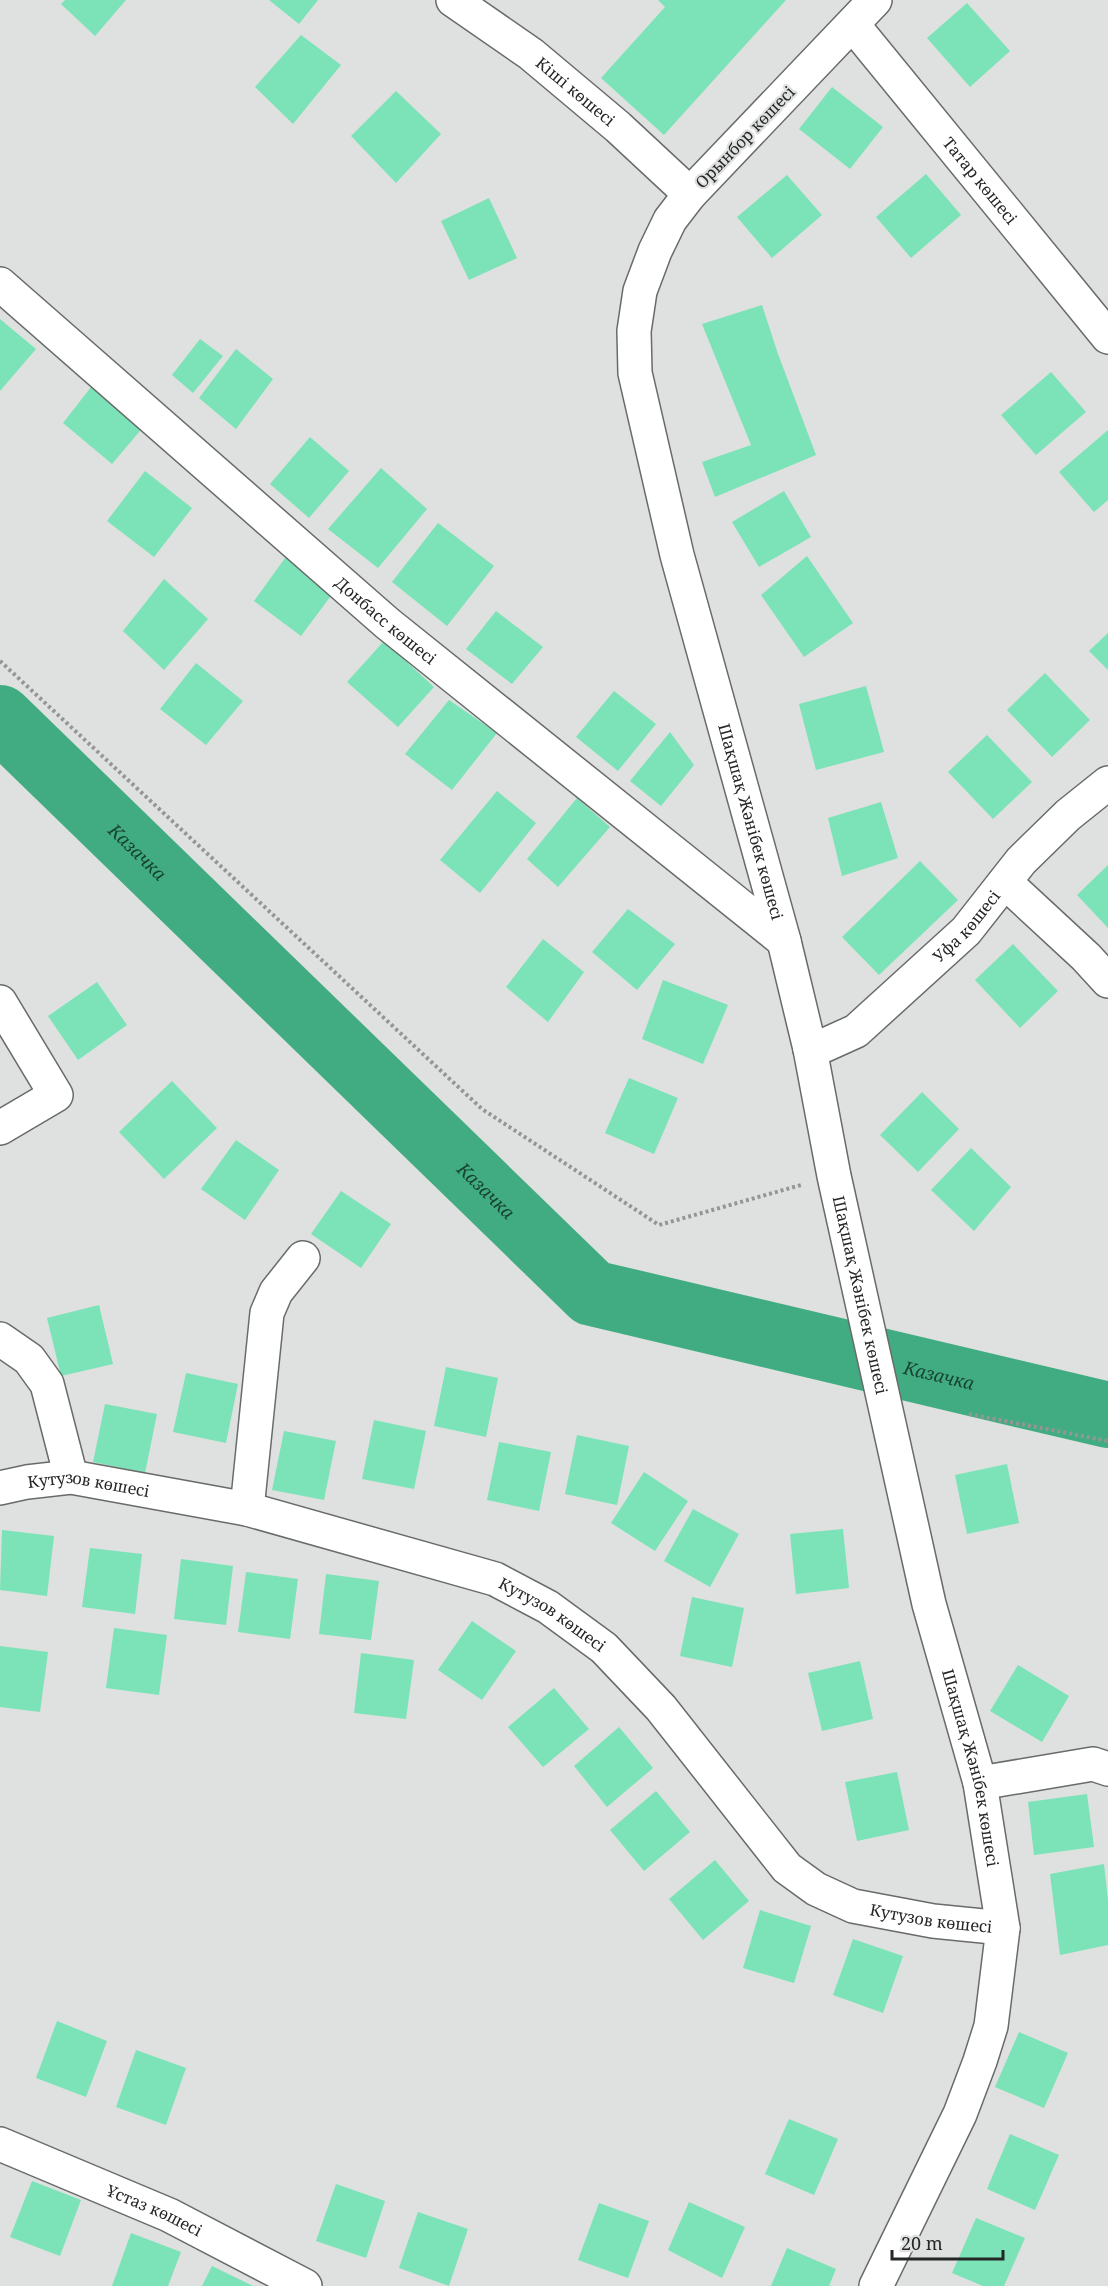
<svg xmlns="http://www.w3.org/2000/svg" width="1108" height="2286" font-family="'Noto Serif',serif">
<rect width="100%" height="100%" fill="#dee1df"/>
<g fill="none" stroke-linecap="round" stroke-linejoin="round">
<!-- river -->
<path stroke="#41ac82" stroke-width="66" id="s1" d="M 0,718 L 592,1293 L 1108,1415"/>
</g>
<!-- building -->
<path fill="#7be3b7" d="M 65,0 L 126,0 L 95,36 L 61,4 Z
M 269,0 L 318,0 L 299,24 Z
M 658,0 L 786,0 L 664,135 L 601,78 L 665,7 Z
M 967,3 L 1010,51 L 970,87 L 927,38 Z
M 301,35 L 341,65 L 293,124 L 255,87 Z
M 832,87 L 883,127 L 850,169 L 799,129 Z
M 396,91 L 441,134 L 396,183 L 351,136 Z
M 926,174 L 961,215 L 911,258 L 876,217 Z
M 787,175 L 822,215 L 772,258 L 737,217 Z
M 489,198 L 517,258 L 469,280 L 441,221 Z
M 762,305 L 778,354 L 816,455 L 715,497 L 702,462 L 751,445 L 702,324 Z
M 0,319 L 36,349 L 0,391 Z
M 200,339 L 223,356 L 193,393 L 172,375 Z
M 236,349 L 273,379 L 236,429 L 199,398 Z
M 1051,372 L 1086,412 L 1036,455 L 1001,415 Z
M 95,382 L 145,425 L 112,464 L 63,423 Z
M 1108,430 L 1108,500 L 1094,512 L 1059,472 Z
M 310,437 L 349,471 L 309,518 L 270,484 Z
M 381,468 L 427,509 L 378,568 L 328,529 Z
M 145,471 L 192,508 L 154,557 L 107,521 Z
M 784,491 L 811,537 L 759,567 L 732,522 Z
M 438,523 L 494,566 L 447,626 L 392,582 Z
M 288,554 L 336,589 L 301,636 L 254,601 Z
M 807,556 L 853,623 L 804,657 L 761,595 Z
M 164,579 L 208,619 L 164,670 L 123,631 Z
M 496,611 L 543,647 L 512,684 L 466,649 Z
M 1108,633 L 1108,670 L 1089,651 Z
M 384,641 L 434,687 L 398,727 L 347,682 Z
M 196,663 L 243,701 L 206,745 L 160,709 Z
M 1045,673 L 1090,720 L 1052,757 L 1007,710 Z
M 866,686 L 884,752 L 816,770 L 799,704 Z
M 614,691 L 656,724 L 618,771 L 576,737 Z
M 449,700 L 497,733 L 452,790 L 405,754 Z
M 670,732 L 694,765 L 661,806 L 630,781 Z
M 987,735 L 1032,782 L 993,819 L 948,772 Z
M 497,791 L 536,823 L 480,893 L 440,860 Z
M 577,798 L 610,827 L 558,887 L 527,859 Z
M 881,802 L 898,858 L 842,876 L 828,818 Z
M 920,861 L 958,900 L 879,975 L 842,937 Z
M 1108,865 L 1108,928 L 1077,895 Z
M 628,909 L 675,944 L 637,990 L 592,952 Z
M 543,939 L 584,972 L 548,1022 L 506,987 Z
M 1013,944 L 1058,991 L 1020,1028 L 975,980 Z
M 663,980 L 728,1005 L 703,1064 L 642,1039 Z
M 97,982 L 127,1025 L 78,1060 L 48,1016 Z
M 629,1078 L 678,1098 L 654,1154 L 605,1133 Z
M 172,1081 L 217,1128 L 164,1179 L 119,1132 Z
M 922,1092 L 959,1129 L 918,1172 L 880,1135 Z
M 236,1140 L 279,1170 L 245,1220 L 201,1189 Z
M 971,1148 L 1011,1187 L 974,1231 L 931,1190 Z
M 341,1191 L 391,1224 L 361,1268 L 311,1234 Z
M 99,1305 L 113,1364 L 61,1376 L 47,1318 Z
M 446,1367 L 498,1378 L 486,1437 L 434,1426 Z
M 186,1373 L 238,1384 L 226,1443 L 173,1432 Z
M 105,1404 L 157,1414 L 145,1473 L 93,1462 Z
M 374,1420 L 426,1431 L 414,1489 L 362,1479 Z
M 284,1431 L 336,1441 L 324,1500 L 272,1490 Z
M 577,1435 L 629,1446 L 617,1505 L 565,1494 Z
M 499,1442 L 551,1452 L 539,1511 L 487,1500 Z
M 1007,1464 L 1019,1523 L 967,1534 L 955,1475 Z
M 644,1472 L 688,1501 L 655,1551 L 611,1523 Z
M 693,1509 L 739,1534 L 710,1587 L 664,1561 Z
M 843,1529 L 849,1588 L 796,1594 L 790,1534 Z
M 2,1530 L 54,1536 L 47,1596 L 0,1590 Z
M 90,1548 L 142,1554 L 135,1614 L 82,1607 Z
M 181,1559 L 233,1566 L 226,1625 L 174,1619 Z
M 246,1572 L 298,1579 L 290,1639 L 238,1632 Z
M 326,1574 L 379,1581 L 371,1640 L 319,1634 Z
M 692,1597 L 744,1608 L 732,1667 L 680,1656 Z
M 472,1621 L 516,1651 L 482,1700 L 438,1670 Z
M 114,1628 L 167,1635 L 159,1695 L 106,1688 Z
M 0,1646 L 48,1652 L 40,1712 L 0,1707 Z
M 361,1653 L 414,1660 L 406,1719 L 354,1713 Z
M 860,1661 L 873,1719 L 822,1731 L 808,1673 Z
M 1018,1665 L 1069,1696 L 1042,1742 L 990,1711 Z
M 554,1688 L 589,1729 L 543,1767 L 508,1727 Z
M 619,1727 L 653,1768 L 607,1807 L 574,1766 Z
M 897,1772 L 909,1830 L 857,1841 L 845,1782 Z
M 656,1791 L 690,1832 L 644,1871 L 610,1830 Z
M 1087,1794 L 1094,1847 L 1034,1855 L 1028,1802 Z
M 715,1860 L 749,1901 L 703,1940 L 669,1899 Z
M 1104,1864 L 1108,1900 L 1108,1945 L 1060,1955 L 1050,1874 Z
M 760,1910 L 811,1926 L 794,1983 L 743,1968 Z
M 853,1939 L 903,1956 L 883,2013 L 833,1995 Z
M 57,2021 L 107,2041 L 86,2097 L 36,2078 Z
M 1019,2032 L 1068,2053 L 1044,2108 L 995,2087 Z
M 136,2050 L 186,2068 L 166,2125 L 116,2107 Z
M 789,2119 L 838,2139 L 814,2195 L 765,2174 Z
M 1010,2134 L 1059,2155 L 1035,2210 L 987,2189 Z
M 32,2181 L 81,2200 L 60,2256 L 10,2237 Z
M 336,2184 L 385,2201 L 366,2258 L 316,2241 Z
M 689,2202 L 745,2227 L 722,2278 L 668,2250 Z
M 599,2203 L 649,2221 L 628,2278 L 578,2260 Z
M 418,2212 L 468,2229 L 449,2286 L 399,2268 Z
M 976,2218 L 1025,2238 L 1004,2286 L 983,2286 L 952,2273 Z
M 131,2233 L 181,2252 L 168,2286 L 112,2286 Z
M 787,2248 L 836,2269 L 829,2286 L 771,2286 Z
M 212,2266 L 253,2286 L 202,2286 Z"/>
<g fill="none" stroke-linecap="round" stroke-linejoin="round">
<defs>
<g id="minor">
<path id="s2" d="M 453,0 L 531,54 L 618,127 L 690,194"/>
<path id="s3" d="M 853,25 L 1108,337"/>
<path id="s4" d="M 0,284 L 387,623 L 784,941"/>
<path d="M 1005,882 L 1086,957 L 1108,981"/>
<path d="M 0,1002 L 56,1095 L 0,1128"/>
<path id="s5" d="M 810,1049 L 825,1045 L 856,1031 L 966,931 L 1021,861 L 1068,815 L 1108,783"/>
<path d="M 0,1339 L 29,1359 L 47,1384 L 71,1477"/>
<path id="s6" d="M 0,1488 L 27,1482 L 71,1477 L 247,1509 L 495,1579 L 548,1607 L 604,1648 L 661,1708 L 787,1868 L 816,1889 L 853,1906 L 933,1921 L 1003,1928"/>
<path d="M 247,1509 L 267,1313 L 276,1292 L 303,1258"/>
<path d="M 980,1783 L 1093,1764 L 1108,1769"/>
<path id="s7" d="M 0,2144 L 169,2215 L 305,2286"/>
</g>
<g id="major">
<path id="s8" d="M 875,0 L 690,194 L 670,220 L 655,251 L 640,291 L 634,331 L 635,373 L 677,555 L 784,941 L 810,1049 L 834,1176 L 929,1604 L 980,1783 L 1003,1928 L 991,2026 L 980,2061 L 960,2114 L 876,2286"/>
</g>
</defs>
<!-- minor casing -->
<use href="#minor" stroke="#686b6a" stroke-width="36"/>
<!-- major casing -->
<use href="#major" stroke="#686b6a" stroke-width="36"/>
<!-- path -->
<path stroke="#949695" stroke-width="4" stroke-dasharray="3 3" stroke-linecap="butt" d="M 0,661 L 482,1109 L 659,1225 L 801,1185
M 969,1414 L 1108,1441"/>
<!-- minor -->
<use href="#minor" stroke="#fff" stroke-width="33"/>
<!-- major -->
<use href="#major" stroke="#fff" stroke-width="33"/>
</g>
<g text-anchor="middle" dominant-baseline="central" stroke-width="4.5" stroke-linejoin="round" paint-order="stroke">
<!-- street labels -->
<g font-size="16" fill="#252626" stroke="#dee1df">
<text stroke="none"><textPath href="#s2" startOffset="153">Кіші көшесі</textPath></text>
<text transform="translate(745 137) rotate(-46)">Орынбор көшесі</text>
<text stroke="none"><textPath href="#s3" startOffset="201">Татар көшесі</textPath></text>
<text stroke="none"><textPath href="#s4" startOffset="512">Донбасс көшесі</textPath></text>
<text stroke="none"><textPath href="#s8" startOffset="924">Шақшақ Жәнібек көшесі</textPath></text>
<text stroke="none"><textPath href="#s5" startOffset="202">Уфа көшесі</textPath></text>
<text stroke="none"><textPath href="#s8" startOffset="1410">Шақшақ Жәнібек көшесі</textPath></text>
<text stroke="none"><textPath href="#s6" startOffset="90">Кутузов көшесі</textPath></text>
<text stroke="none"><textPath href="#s6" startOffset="576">Кутузов көшесі</textPath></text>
<text stroke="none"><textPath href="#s8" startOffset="1896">Шақшақ Жәнібек көшесі</textPath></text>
<text stroke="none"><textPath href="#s6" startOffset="1080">Кутузов көшесі</textPath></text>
<text stroke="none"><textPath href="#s7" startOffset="168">Ұстаз көшесі</textPath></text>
</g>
<!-- water labels -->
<g font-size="18" font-style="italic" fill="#174432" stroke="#dee1df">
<text stroke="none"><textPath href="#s1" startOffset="192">Казачка</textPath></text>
<text stroke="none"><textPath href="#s1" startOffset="678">Казачка</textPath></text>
<text stroke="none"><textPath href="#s1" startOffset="1182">Казачка</textPath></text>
</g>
</g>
<!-- scale -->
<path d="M892 2250v9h111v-9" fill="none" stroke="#252626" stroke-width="3"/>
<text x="901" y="2250" font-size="18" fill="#252626" stroke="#dee1df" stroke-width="4.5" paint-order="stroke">20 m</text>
</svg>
